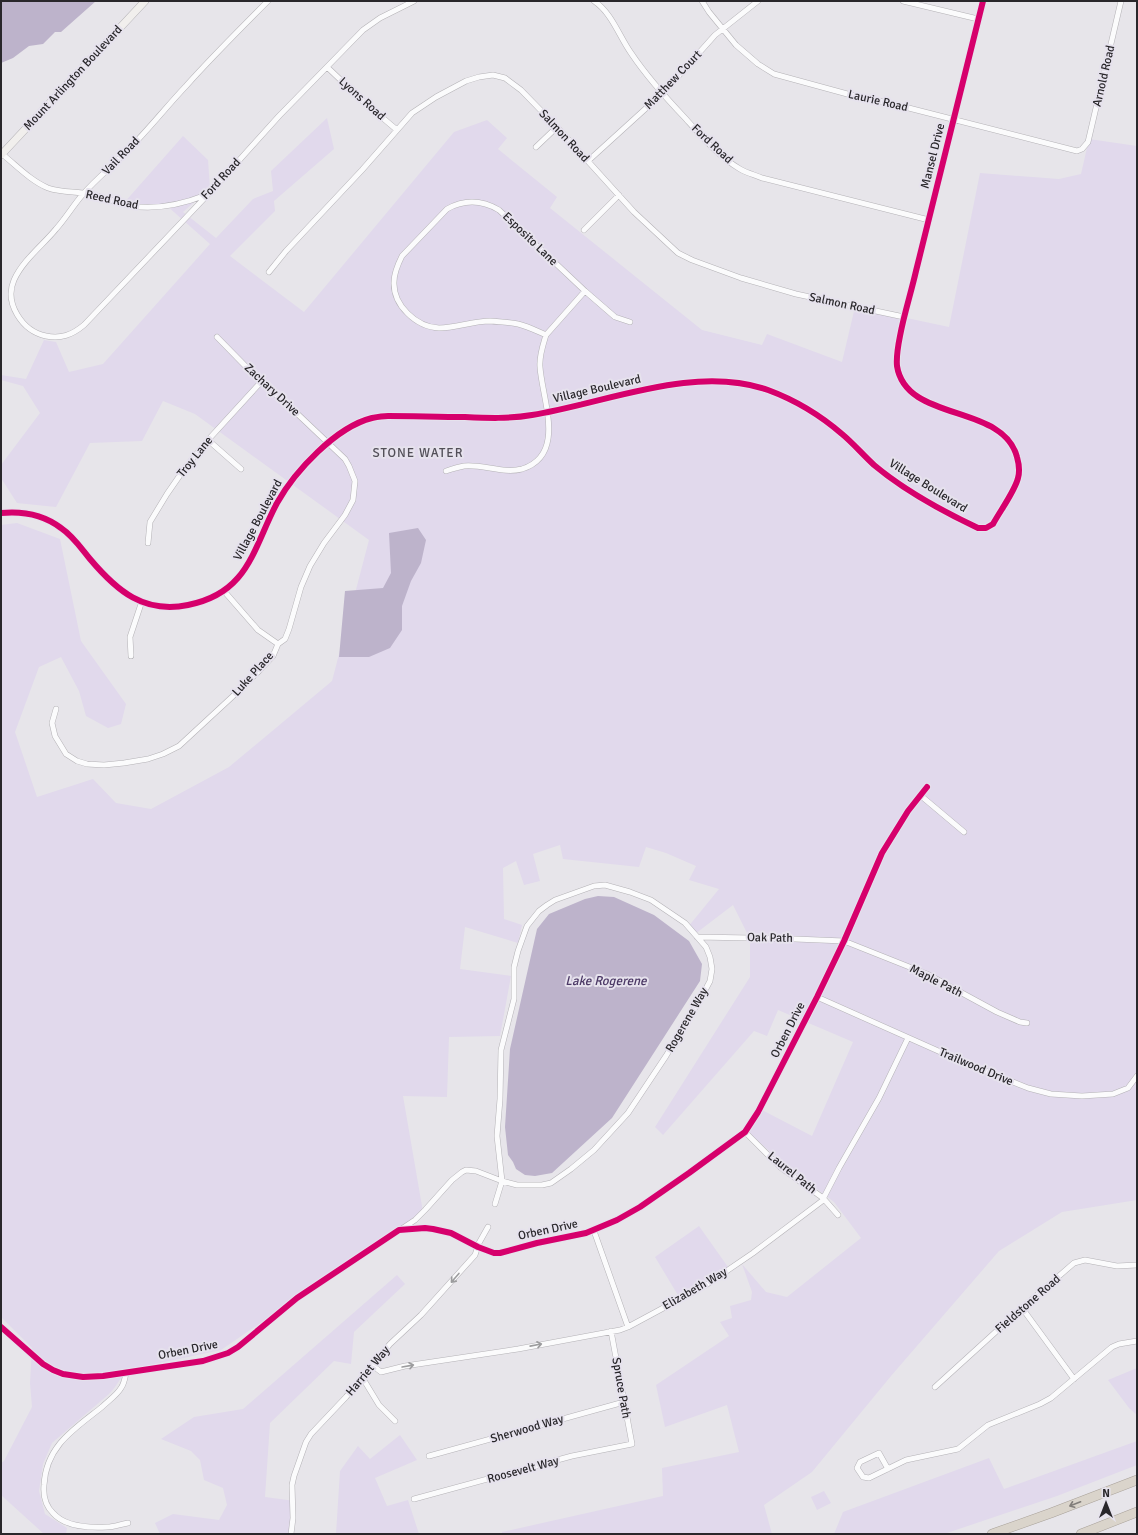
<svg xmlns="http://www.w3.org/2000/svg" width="1138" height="1535" font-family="Signika,sans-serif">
<rect width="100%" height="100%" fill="#e7e5ea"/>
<!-- green -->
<path fill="#e1d9ec" d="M 327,118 L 334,149 L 274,201 L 275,211 L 230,256 L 304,312 L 454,132 L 487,120 L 507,138 L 498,149 L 557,197 L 550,208 L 702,330 L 762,345 L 767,334 L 842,362 L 855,307 L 949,327 L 980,173 L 1059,179 L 1081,174 L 1089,139 L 1137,146 L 1137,1200 L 1062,1212 L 999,1251 L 891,1376 L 812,1472 L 764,1505 L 772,1534 L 502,1534 L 502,1532 L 663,1496 L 662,1468 L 739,1452 L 727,1405 L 665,1427 L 656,1385 L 729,1336 L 720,1322 L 732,1318 L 730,1306 L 751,1300 L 752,1292 L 742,1264 L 766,1292 L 787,1297 L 861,1238 L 834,1202 L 783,1163 L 749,1133 L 762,1110 L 812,1136 L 853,1042 L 778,1010 L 767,1036 L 754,1031 L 663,1135 L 655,1127 L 750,977 L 750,939 L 733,905 L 695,934 L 688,927 L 719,889 L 689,880 L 696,866 L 666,853 L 646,847 L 639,867 L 563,859 L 560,845 L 533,854 L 540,881 L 524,885 L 516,861 L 503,868 L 504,919 L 522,925 L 518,943 L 465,927 L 460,969 L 511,976 L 500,1036 L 449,1037 L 447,1097 L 403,1096 L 423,1212 L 221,1350 L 127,1370 C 120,1378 117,1386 109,1394 L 52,1443 L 43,1464 L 39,1491 L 45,1514 L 67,1528 L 66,1534 L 44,1534 L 1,1495 L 1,1463 L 4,1461 L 32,1407 L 30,1383 L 32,1348 L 1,1317 L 1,525 L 17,523 L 60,539 L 81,641 L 126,704 L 121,724 L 108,728 L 86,716 L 79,691 L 61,657 L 39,667 L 15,732 L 37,797 L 93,779 L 116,803 L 151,809 L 229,767 L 332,681 L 369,540 L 195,414 L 163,401 L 142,441 L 90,443 L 56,507 L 17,503 L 1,478 L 1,465 L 40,413 L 23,386 L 1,380 L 1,375 L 26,379 L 44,340 L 56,342 L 69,372 L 103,364 L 210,244 L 166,205 L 123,204 L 183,136 L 208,160 L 210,188 L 183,212 L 216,238 L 253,199 L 273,191 L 271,171 Z
M 699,1226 L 728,1267 L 679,1297 L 655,1257 Z
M 397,1275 L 405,1284 L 354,1332 L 351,1364 L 334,1361 L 270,1423 L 265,1497 L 295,1501 L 293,1534 L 160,1534 L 155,1523 L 173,1514 L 219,1520 L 227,1505 L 223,1488 L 204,1480 L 200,1460 L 191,1451 L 161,1439 L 194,1417 L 243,1409 Z
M 1137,1368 L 1137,1415 L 1129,1408 L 1108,1380 Z
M 400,1435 L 417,1460 L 375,1478 L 387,1506 L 408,1500 L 419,1534 L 336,1534 L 340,1471 L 358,1446 L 370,1459 Z
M 1137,1441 L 1137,1465 L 1057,1496 L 944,1534 L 834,1534 L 843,1512 L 989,1458 L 1004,1489 Z
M 824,1491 L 831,1503 L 817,1510 L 811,1497 Z"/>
<!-- water -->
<path fill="#bdb3cb" d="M 1,1 L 96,1 L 61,32 L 55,32 L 43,44 L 29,46 L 13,58 L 1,63 Z
M 418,528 L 426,540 L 421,563 L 411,581 L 402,606 L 402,630 L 390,648 L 369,657 L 339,657 L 345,591 L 383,588 L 391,573 L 389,533 Z
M 598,896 L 614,897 L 654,915 L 689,941 L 702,964 L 700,981 L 612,1118 L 552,1173 L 535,1176 L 525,1175 L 516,1169 L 513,1162 L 508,1155 L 505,1127 L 510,1049 L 537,929 L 549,914 L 585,899 Z"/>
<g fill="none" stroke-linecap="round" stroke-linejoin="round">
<defs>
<path id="street" d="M 268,1 C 240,29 212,57 186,86 C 167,106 149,129 129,149 C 115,164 98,177 84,193 C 74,204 66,218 56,229 C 43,245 23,260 14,280 C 4,303 22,331 46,336 C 61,339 72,335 84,325 L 216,186 L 279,116 L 363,30 L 380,18 L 414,1
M 594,1 C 612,13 619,36 631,53 C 647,77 666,98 686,119 C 702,137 718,156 740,169 C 747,173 755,175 762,178 L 929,220
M 702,1 L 709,12 L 736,45 L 758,64 L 774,74 L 851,95 L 893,104 L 1077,151 L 1082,149 L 1088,142 L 1121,1
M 903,1 L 978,19
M 327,67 L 365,103 L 397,130
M 536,147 L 557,127
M 2,154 C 17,166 31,181 48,188 C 62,193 76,191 90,194 C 104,197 117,203 131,206 C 156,210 183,204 206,195
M 588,161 L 665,91 L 715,35 L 758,1
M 584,230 L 619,195
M 269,272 L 286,251 L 362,170 L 412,113 L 436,97 L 466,81 L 479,77 L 493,75 L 505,78 L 521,90 L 557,127 L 634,212 L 678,253 L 692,260 L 741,278 L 796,294 L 904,317
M 546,335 C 537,331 527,326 518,324 C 509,322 499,322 490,321 C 473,321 456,328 439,328 C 416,327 393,305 394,282 C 394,273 398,264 402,256 L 447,209 C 465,199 482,200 499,210 L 585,291 L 615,317 L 630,322
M 208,440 L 241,469
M 446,471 C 452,469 458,467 464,466 C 483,464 503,474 522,469 C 567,455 542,399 540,367 C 539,356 543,345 546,335 L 585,291
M 1,513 C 22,511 44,515 61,528 C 73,536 81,548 90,559 C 117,591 144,614 188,605 C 249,593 253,548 277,503 C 295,471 336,427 372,418 C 377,417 383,416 388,416 C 413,416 439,417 465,417 C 487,418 509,419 532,415 C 606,403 694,364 768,390 C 795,400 820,415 842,434 C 853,443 863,455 874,465 C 905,491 942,511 978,528 L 986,528 L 993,524 C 1000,511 1015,491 1018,478 C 1020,471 1019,464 1017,457 C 1003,403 906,423 897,366 C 896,356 898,346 900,336 C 904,314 911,293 916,271 C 938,181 961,91 983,1
M 148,543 L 150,522 L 167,494 L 185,468 L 208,440 L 261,382
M 224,591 L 258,630 L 278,644
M 131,656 L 130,637 L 142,601
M 56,709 L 52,723 L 55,736 L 66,754 L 77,761 L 87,764 L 104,765 L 124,763 L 148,759 L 163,754 L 179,746 L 232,697 L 260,670 L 273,656 L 278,644 L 285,639 L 289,629 L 301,587 L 310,566 L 324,543 L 345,515 L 353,500 L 355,481 L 349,466 L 345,459 L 287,404 L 261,382 L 217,337
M 920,795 L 964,832
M 697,937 L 795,939 L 844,941 L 927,974 L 997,1012 L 1020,1022 L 1027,1023
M 817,997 L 963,1062 L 1028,1088 L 1051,1094 L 1082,1096 L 1113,1094 L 1128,1088 L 1137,1076
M 745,1132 L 780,1167 L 823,1198 L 838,1215
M 400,1230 L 415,1220 L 425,1210 L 452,1180 L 462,1172 L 466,1170 L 476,1171 L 502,1181 L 517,1185 L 542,1185 L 551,1183 L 571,1169 L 594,1150 L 628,1113 L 666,1056 L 702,996 L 710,981 L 712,969 L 710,957 L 706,947 L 685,923 L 651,900 L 630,892 L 605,885 L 594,886 L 555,900 L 547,905 L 539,911 L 527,926 L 518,951 L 514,967 L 514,999 L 501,1050 L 500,1099 L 497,1136 L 502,1181 L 495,1204
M 594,1231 L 628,1327
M 1022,1308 L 1074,1379
M 1,1327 L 43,1364 L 53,1370 L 63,1374 L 83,1377 L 103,1376 L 203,1361 L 228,1353 L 238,1347 L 297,1298 L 399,1230 L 425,1228 L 433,1229 L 451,1233 L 478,1247 L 494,1253 L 500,1253 L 537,1243 L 586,1233 L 617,1220 L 640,1207 L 689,1173 L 745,1132 L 758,1112 L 817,997 L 844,941 L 882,853 L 908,811 L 927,787
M 372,1365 L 381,1372 L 405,1366 L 518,1349 L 620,1330 L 628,1327 L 706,1285 L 753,1253 L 822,1201 L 839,1168 L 879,1098 L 908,1038
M 126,1373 C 125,1378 124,1384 121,1388 C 117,1395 108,1401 102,1407 C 74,1429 46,1446 44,1485 C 43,1496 45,1505 53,1513 C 65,1527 89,1528 107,1527 C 114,1527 121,1524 128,1523
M 362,1377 L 379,1405 L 395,1421
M 935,1387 L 1022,1308 L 1074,1263 L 1085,1260 L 1117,1266 L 1137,1265
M 429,1456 L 624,1402
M 888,1469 L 879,1453 L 860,1462 L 857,1468 L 863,1477 L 869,1478 L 906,1460 L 958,1449 L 988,1425 L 1040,1404 L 1051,1398 L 1112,1347 L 1119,1344 L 1137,1341
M 414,1499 L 572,1456 L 632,1444 L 611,1331
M 291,1534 L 293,1518 L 292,1485 L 294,1476 L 306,1442 L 311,1434 L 346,1397 L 390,1344 L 421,1315 L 475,1255 L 479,1243 L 488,1227"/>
<path id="secondary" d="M 1,155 L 145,1"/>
<path id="highway" d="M 992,1534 L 1051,1513 L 1137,1480
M 1081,1534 L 1137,1512"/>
</defs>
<!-- street casing -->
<use href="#street" stroke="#b4b2b6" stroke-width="6"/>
<!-- secondary casing -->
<use href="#secondary" stroke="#b4b2b6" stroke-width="8"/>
<!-- highway casing -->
<use href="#highway" stroke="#a8a199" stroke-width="10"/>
<!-- street -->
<use href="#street" stroke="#fbfbfc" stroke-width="5"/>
<!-- secondary -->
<use href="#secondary" stroke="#f1efed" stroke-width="7"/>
<!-- highway -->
<use href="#highway" stroke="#dad4cb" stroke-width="9"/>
<defs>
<path id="cycleway" d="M 1,513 C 22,511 44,515 61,528 C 73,536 81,548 90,559 C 117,591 144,614 188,605 C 249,593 253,548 277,503 C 295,471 336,427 372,418 C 377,417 383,416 388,416 C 413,416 439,417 465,417 C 487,418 509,419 532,415 C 606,403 694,364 768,390 C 795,400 820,415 842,434 C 853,443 863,455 874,465 C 905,491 942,511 978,528 L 986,528 L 993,524 C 1000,511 1015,491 1018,478 C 1020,471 1019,464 1017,457 C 1003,403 906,423 897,366 C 896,356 898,346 900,336 C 904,314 911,293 916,271 C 938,181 961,91 983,1
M 1,1327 L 43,1364 L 53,1370 L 63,1374 L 83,1377 L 103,1376 L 203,1361 L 228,1353 L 238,1347 L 297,1298 L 399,1230 L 425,1228 L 433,1229 L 451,1233 L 478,1247 L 494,1253 L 500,1253 L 537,1243 L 586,1233 L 617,1220 L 640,1207 L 689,1173 L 745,1132 L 758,1112 L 817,997 L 844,941 L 882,853 L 908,811 L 927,787"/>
</defs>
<!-- cycleway casing -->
<use href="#cycleway" stroke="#e6e2ed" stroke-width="8"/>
<!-- cycleway -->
<use href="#cycleway" stroke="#d6006c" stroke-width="6"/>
</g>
<!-- one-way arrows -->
<defs><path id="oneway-shaft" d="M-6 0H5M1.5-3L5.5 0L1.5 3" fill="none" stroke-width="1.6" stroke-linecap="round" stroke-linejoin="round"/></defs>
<g stroke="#9c9c9e">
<use href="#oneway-shaft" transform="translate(455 1278) rotate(131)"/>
<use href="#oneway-shaft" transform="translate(536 1345) rotate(-11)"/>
<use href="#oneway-shaft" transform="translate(408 1366) rotate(-10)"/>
</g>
<use stroke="#827e7b" href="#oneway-shaft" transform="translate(1075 1504) rotate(159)"/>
<g text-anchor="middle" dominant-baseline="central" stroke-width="4" stroke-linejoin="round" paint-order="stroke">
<!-- street labels -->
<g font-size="12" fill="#29272b" stroke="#e6e2ed">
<text transform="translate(1104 76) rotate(-77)">Arnold Road</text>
<text transform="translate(73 78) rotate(-47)">Mount Arlington Boulevard</text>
<text transform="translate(673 80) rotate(-46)">Matthew Court</text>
<text transform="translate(362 99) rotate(42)">Lyons Road</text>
<text transform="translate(878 101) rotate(13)">Laurie Road</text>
<text transform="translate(564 136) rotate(47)">Salmon Road</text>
<text transform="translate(712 144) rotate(43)">Ford Road</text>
<text transform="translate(121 156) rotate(-46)">Vail Road</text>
<text transform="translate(933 156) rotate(-76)">Mansel Drive</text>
<text transform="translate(221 179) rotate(-47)">Ford Road</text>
<text transform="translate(112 200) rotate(12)">Reed Road</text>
<text transform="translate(530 239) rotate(44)">Esposito Lane</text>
<text transform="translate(842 304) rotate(12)">Salmon Road</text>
<text transform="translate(597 389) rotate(-13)">Village Boulevard</text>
<text transform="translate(272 390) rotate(43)">Zachary Drive</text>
<text transform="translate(195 457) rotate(-51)">Troy Lane</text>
<text transform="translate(928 486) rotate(32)">Village Boulevard</text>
<text transform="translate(258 520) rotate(-62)">Village Boulevard</text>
<text transform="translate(253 674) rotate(-48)">Luke Place</text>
<text transform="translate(770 938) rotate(1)">Oak Path</text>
<text transform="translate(936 981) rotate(27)">Maple Path</text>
<text transform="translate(687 1020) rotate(-60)">Rogerene Way</text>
<text transform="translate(788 1030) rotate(-63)">Orben Drive</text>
<text transform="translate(976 1067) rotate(23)">Trailwood Drive</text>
<text transform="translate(792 1173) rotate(39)">Laurel Path</text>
<text transform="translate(548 1230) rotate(-12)">Orben Drive</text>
<text transform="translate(695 1289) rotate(-30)">Elizabeth Way</text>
<text transform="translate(1028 1304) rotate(-41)">Fieldstone Road</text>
<text transform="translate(188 1350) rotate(-11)">Orben Drive</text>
<text transform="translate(368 1371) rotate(-50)">Harriet Way</text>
<text transform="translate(621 1388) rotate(80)">Spruce Path</text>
<text transform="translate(527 1429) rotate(-16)">Sherwood Way</text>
<text transform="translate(523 1470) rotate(-15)">Roosevelt Way</text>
</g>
<!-- neighbourhood labels -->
<g font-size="13" letter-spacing="1" fill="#524f58" stroke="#e6e2ed">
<text x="418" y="453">STONE WATER</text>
</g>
<!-- water labels -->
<g font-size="13" font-style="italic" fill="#4b3865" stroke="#e6e2ed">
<text x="606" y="981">Lake Rogerene</text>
</g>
</g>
<!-- border -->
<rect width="1138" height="1535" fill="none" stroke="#29272b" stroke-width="4"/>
<!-- north arrow -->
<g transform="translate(1106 1503)" stroke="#e6e2ed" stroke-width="3" paint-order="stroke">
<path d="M0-3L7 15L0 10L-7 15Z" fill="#29272b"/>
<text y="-6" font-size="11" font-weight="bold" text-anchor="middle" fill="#29272b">N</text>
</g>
</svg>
